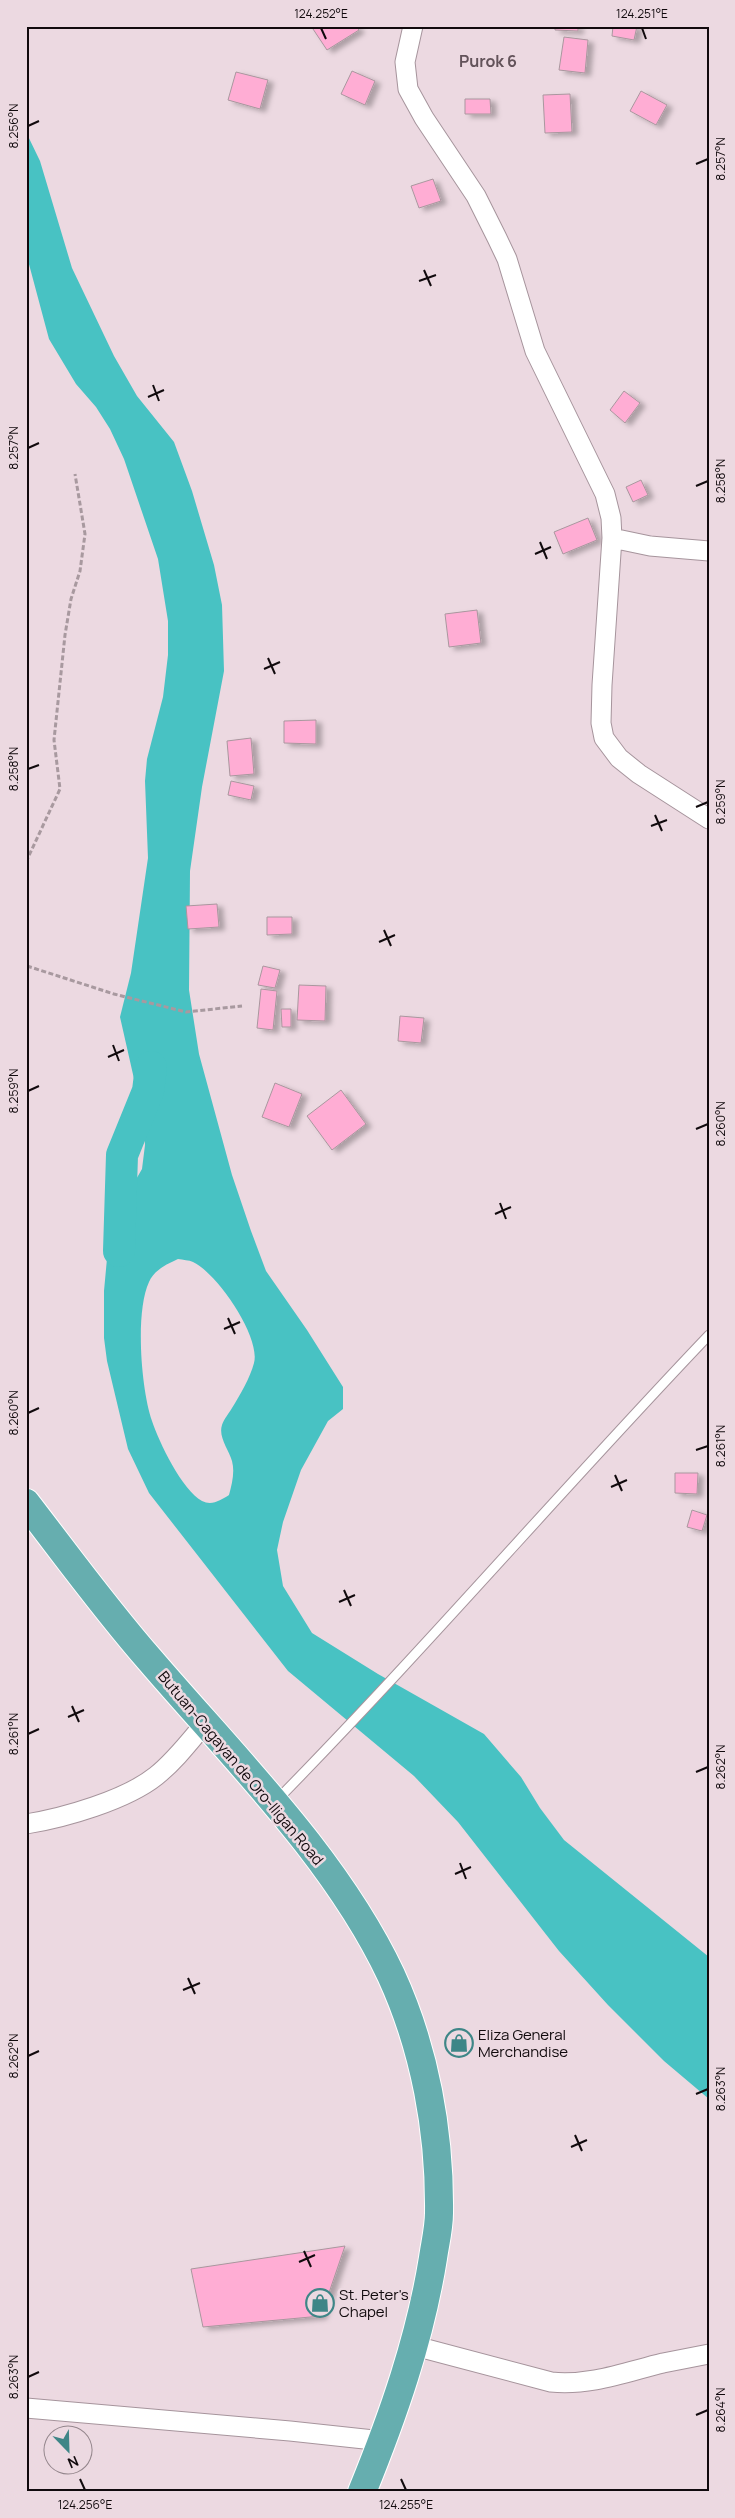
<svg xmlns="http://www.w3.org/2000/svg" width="735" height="2518" font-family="Manrope,sans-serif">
<defs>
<filter id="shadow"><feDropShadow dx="5.5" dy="3" stdDeviation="2.5" flood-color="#0004"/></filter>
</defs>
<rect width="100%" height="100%" fill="#ecd9e1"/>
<!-- water -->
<path fill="#48c2c3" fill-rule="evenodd" d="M 26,132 L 40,161 L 72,268 L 114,356 L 137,396 L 174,442 L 192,491 L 214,565 L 222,605 L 224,671 L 202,787 L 190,871 L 189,990 L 199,1054 L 232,1175 L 251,1231 L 266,1271 L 307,1330 L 343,1387 L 343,1409 L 328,1421 L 301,1470 L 283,1522 L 277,1550 L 283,1586 L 312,1633 L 378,1674 L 484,1734 L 521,1777 L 540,1808 L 564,1840 L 709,1957 L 709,2099 L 664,2061 L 608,2005 L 559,1951 L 458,1822 L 414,1776 L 288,1671 L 149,1493 L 128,1449 L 107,1361 L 104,1338 L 104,1291 L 109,1237 L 116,1214 L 142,1169 L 145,1145 L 144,1123 L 120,1017 L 131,973 L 148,858 L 145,781 L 147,759 L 163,697 L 168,655 L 168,621 L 158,559 L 124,459 L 110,429 L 96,407 L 76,384 L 49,339 L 26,253 ZM 178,1259 C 183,1260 189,1260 193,1262 C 217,1273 261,1337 254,1363 C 250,1378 240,1395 232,1408 C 229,1413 224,1419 222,1425 C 218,1437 229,1450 232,1461 C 235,1472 232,1484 229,1495 C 221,1500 212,1506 202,1501 C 182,1490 159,1442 152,1421 C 141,1389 135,1312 149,1282 C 154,1270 167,1264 178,1259 Z"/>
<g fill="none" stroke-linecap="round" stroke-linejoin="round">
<!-- river -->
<path stroke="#48c2c3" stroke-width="32" d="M 119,1251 L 122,1155 L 148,1091 L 151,1067"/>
</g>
<!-- building -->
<path fill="#ffadd4" stroke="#a9979e" filter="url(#shadow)" d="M 311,26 L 356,26 L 359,30 L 327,50 Z
M 555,26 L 578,26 L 578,31 L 555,30 Z
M 613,26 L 637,26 L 634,40 L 612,36 Z
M 564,37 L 588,40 L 585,73 L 559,70 Z
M 352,71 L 375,81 L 365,105 L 341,94 Z
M 236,72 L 268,80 L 260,109 L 228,100 Z
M 641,91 L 667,105 L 656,125 L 630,111 Z
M 570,94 L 572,132 L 545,133 L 543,95 Z
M 465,99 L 490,99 L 491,114 L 465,114 Z
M 433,179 L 441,201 L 419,208 L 411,186 Z
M 624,391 L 640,403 L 625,423 L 610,410 Z
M 641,480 L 648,495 L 633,502 L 626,487 Z
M 588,518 L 597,540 L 563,554 L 554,532 Z
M 477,610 L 481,643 L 449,647 L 445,614 Z
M 316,720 L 316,744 L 284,743 L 284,721 Z
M 251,738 L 254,774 L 230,776 L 227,741 Z
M 231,781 L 254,786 L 251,800 L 228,795 Z
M 217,904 L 219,927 L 188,929 L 186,906 Z
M 267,917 L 292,917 L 292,934 L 267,935 Z
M 263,966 L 280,970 L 275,988 L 258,985 Z
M 299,985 L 326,986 L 325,1021 L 297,1020 Z
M 261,989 L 277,991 L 273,1030 L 257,1028 Z
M 281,1009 L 291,1009 L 291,1027 L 282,1027 Z
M 400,1016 L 424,1018 L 421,1043 L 398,1041 Z
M 275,1083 L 302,1094 L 289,1127 L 262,1117 Z
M 341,1090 L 366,1124 L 332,1150 L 307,1116 Z
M 675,1473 L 698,1473 L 697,1494 L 675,1493 Z
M 692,1510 L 707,1515 L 702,1531 L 687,1527 Z
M 345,2246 L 321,2316 L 203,2327 L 191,2269 Z"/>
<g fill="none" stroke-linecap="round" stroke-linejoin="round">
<defs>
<path id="service" d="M 277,1800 C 425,1649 563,1488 709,1335"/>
<path id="minor" d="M 413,26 L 405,62 L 408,89 L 424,118 L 476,196 L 497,238 L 507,259 L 535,351 L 605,494 L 611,518 L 612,538 L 602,685 L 601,723 L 604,738 L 619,758 L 639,774 L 709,819
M 612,538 L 650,546 L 709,551
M 26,1824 C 64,1818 126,1800 156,1776 C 175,1761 190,1741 206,1722
M 415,2346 L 551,2382 C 590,2386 626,2372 663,2363 C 678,2360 694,2357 709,2354
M 26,2408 L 290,2431 L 383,2441"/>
<path id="trunk" d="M 26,1503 C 67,1556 106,1610 150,1660 C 233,1757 336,1858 391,1975 C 425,2049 440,2132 439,2213 C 439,2228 435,2244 433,2258 C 420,2339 393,2416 362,2492"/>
</defs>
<!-- service casing -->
<use href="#service" stroke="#a6949c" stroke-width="11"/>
<!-- minor casing -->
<use href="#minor" stroke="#a6949c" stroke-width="21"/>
<!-- trunk casing -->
<use href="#trunk" stroke="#fff" stroke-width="30"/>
<!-- path -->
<path stroke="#a8999f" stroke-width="3" stroke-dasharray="5 2.5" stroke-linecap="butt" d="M 26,862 L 60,789 L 54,740 L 65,635 L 71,599 L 80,571 L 85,534 L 75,474
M 27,966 L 114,994 L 186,1012 L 242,1006"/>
<!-- service -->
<use href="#service" stroke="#fff" stroke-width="9"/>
<!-- minor -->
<use href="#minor" stroke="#fff" stroke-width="19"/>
<!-- trunk -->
<use href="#trunk" stroke="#66aeaf" stroke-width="28"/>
</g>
<!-- ticks -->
<path fill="none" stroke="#110a0d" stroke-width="2" d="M 321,28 L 326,39M 642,28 L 646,39M 28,126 L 39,121M 696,164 L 708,159M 424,270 L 431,286M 419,281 L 436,275M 153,385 L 159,401M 148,397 L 164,390M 28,448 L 39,443M 696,486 L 708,481M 540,542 L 547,559M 535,554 L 551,547M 268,658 L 275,674M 264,669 L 280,662M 28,769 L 39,765M 696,807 L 708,802M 655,815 L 662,831M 651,826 L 667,820M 384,930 L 391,946M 379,942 L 395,935M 113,1045 L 119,1061M 108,1057 L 124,1050M 28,1091 L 39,1086M 696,1129 L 708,1124M 500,1203 L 506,1219M 495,1214 L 511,1207M 228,1318 L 235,1334M 224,1329 L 240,1322M 28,1413 L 39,1408M 696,1450 L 708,1446M 615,1475 L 622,1491M 611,1487 L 627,1480M 344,1590 L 351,1606M 339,1602 L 355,1595M 72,1706 L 79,1722M 68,1717 L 84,1710M 28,1734 L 39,1729M 696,1772 L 708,1767M 460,1863 L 466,1879M 455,1874 L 471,1867M 188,1978 L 195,1994M 183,1990 L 200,1983M 28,2056 L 39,2051M 696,2094 L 708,2089M 575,2135 L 582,2151M 571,2147 L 587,2140M 304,2251 L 311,2267M 299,2262 L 315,2255M 28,2377 L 39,2372M 696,2415 L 708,2410M 80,2479 L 85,2490M 401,2479 L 406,2490"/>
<!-- icons -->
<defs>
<symbol id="shop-ring" viewBox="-11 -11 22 22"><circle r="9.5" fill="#ecd9e1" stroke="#3e8687" stroke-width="1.5"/><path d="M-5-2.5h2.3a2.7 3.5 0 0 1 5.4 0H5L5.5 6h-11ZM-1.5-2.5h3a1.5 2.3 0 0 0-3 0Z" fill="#3e8687"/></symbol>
</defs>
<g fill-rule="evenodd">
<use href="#shop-ring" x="443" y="2027" width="32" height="32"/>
<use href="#shop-ring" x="304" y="2287" width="32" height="32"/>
</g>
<g text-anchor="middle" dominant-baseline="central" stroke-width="5" stroke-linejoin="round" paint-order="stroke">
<!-- street labels -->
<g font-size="15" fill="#110a0d" stroke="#ecd9e1">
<text transform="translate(241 1768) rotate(50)">Butuan-Cagayan de Oro-Iligan Road</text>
</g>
<!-- poi labels -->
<g font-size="15" fill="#110a0d" stroke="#ecd9e1" text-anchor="start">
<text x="478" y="2034">Eliza General<tspan x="478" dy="17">Merchandise</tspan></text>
<text x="339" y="2294">St. Peter's<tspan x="339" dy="17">Chapel</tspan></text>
</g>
<!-- neighbourhood labels -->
<g font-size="16" font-weight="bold" fill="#63535a" stroke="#ecd9e1">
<text x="488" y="61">Purok 6</text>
</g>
</g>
<!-- border -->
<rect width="735" height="2518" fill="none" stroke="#ecd9e1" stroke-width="55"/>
<!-- north arrow -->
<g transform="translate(68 2450) rotate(157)"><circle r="24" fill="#ecd9e1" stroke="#94868c"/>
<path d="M0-4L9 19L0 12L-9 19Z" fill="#3e8687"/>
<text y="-8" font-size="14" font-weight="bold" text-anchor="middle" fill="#110a0d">N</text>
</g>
<rect x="28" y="28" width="680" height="2462" fill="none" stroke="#110a0d" stroke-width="2"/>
<g font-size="12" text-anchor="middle" fill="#110a0d">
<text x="321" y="18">124.252°E</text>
<text x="642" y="18">124.251°E</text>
<text transform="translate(14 126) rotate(-90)" y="4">8.256°N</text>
<text transform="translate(721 159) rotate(-90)" y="4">8.257°N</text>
<text transform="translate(14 448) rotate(-90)" y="4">8.257°N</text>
<text transform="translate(721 481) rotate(-90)" y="4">8.258°N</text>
<text transform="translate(14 769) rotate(-90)" y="4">8.258°N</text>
<text transform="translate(721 802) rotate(-90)" y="4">8.259°N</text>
<text transform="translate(14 1091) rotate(-90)" y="4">8.259°N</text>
<text transform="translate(721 1124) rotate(-90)" y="4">8.260°N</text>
<text transform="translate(14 1413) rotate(-90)" y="4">8.260°N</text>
<text transform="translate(721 1446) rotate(-90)" y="4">8.261°N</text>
<text transform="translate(14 1734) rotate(-90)" y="4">8.261°N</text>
<text transform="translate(721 1767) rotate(-90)" y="4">8.262°N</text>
<text transform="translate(14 2056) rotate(-90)" y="4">8.262°N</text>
<text transform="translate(721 2089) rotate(-90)" y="4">8.263°N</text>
<text transform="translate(14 2377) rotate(-90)" y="4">8.263°N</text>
<text transform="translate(721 2410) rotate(-90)" y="4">8.264°N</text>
<text x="85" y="2509">124.256°E</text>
<text x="406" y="2509">124.255°E</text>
</g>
</svg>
